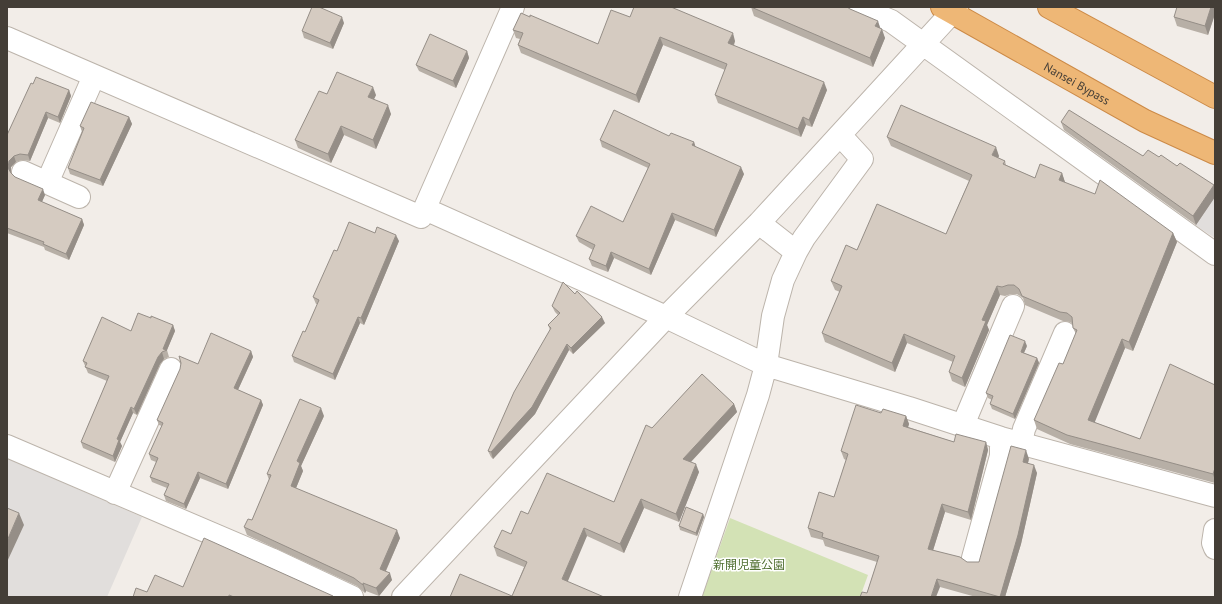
<svg xmlns="http://www.w3.org/2000/svg" width="1222" height="604" font-family="'PT Sans','Noto Sans JP',sans-serif">
<rect width="100%" height="100%" fill="#f2ede8"/>
<!-- green -->
<path fill="#d3e2b5" d="M 730,518 L 868,575 L 860,597 L 702,597 Z"/>
<!-- parking -->
<path fill="#e1dedc" d="M 1215,182 L 1215,238 L 1195,225 Z
M 7,458 L 142,517 L 107,597 L 7,597 L 7,562 L 23,525 L 7,517 Z"/>
<g fill="none" stroke-linecap="round" stroke-linejoin="round">
<defs>
<path id="minor" d="M 858,7 L 891,21 L 1215,254
M 7,38 L 421,217 L 513,7
M 23,172 L 79,197
M 47,183 L 94,76
M 425,209 L 666,317 L 766,365 L 909,408 L 1001,438 L 1215,496
M 796,252 L 804,238 L 862,159 L 840,135
M 963,425 L 1013,306
M 1021,443 L 1024,429 L 1065,333
M 7,446 L 271,559 L 352,597
M 115,493 L 171,369
M 1215,530 L 1213,543 L 1215,548
M 973,558 L 1001,456 L 1001,438
M 403,597 L 666,317 L 759,223 L 957,7
M 690,597 L 758,395 L 766,365 L 773,316 L 783,280 L 796,252 L 759,223"/>
<g id="highway">
<path id="s1" d="M 942,7 L 1145,121 L 1215,153"/>
<path d="M 1049,7 L 1215,97"/>
</g>
</defs>
<!-- minor casing -->
<use href="#minor" stroke="#bcb4ab" stroke-width="24"/>
<!-- highway casing -->
<use href="#highway" stroke="#cc8a47" stroke-width="24"/>
<!-- minor -->
<use href="#minor" stroke="#fff" stroke-width="22"/>
<!-- highway -->
<use href="#highway" stroke="#eeb776" stroke-width="22"/>
</g>
<!-- wall -->
<path fill="#b7afa6" d="M 751,7 L 850,9 L 880,29 L 885,38 L 873,67 L 754,16 Z
M 1215,7 L 1215,14 L 1208,35 L 1177,26 L 1174,17 Z
M 630,17 L 735,41 L 734,46 L 827,90 L 812,127 L 806,125 L 801,137 L 718,103 L 715,95 L 725,70 L 663,45 L 639,103 L 521,53 L 518,45 L 520,39 L 516,38 L 513,30 L 598,44 Z
M 344,23 L 333,49 L 304,38 L 302,31 Z
M 467,51 L 469,58 L 456,88 L 419,71 L 416,65 Z
M 33,84 L 69,90 L 71,96 L 60,123 L 48,118 L 30,161 L 22,160 L 16,162 L 11,167 L 11,173 L 15,177 L 45,195 L 42,202 L 82,219 L 84,225 L 69,260 L 45,250 L 44,247 L 7,233 L 7,135 Z
M 327,94 L 376,95 L 374,99 L 391,114 L 376,149 L 344,135 L 331,163 L 298,148 L 295,140 Z
M 129,117 L 132,124 L 103,186 L 70,174 L 68,168 L 82,132 L 80,126 Z
M 1061,122 L 1143,156 L 1159,157 L 1214,185 L 1215,187 L 1215,197 L 1196,225 L 1064,130 Z
M 669,136 L 694,142 L 695,147 L 744,174 L 716,237 L 675,220 L 651,275 L 614,258 L 608,272 L 592,266 L 589,259 L 593,250 L 579,242 L 576,236 L 623,222 L 648,168 L 602,147 L 600,140 Z
M 887,137 L 999,156 L 998,158 L 1005,161 L 1006,165 L 1035,178 L 1062,173 L 1065,183 L 1173,233 L 1177,242 L 1133,351 L 1125,348 L 1094,422 L 1140,439 L 1215,385 L 1215,483 L 1070,444 L 1037,429 L 1034,420 L 1063,364 L 1076,334 L 1073,328 L 1073,324 L 1070,322 L 1063,321 L 1025,305 L 1023,298 L 1017,294 L 1011,294 L 1005,296 L 1000,295 L 987,325 L 989,330 L 965,387 L 952,381 L 949,372 L 953,362 L 907,343 L 895,372 L 825,342 L 822,333 L 840,292 L 835,290 L 831,281 L 857,250 L 946,234 L 969,181 L 891,146 Z
M 375,233 L 399,241 L 364,325 L 360,323 L 335,380 L 294,362 L 292,356 L 305,332 L 318,304 L 316,304 L 313,297 Z
M 552,306 L 605,323 L 573,354 L 569,350 L 535,414 L 493,459 L 491,457 L 488,451 L 550,330 L 548,325 L 558,315 L 555,312 Z
M 151,318 L 173,325 L 175,331 L 167,350 L 169,357 L 164,359 L 160,364 L 137,415 L 133,413 L 120,442 L 122,446 L 115,462 L 83,448 L 81,442 L 107,381 L 88,373 L 83,361 Z
M 1027,346 L 1024,353 L 1037,358 L 1039,363 L 1015,419 L 992,409 L 990,404 L 992,400 L 988,398 L 986,393 Z
M 251,351 L 253,357 L 238,390 L 261,400 L 263,405 L 228,489 L 200,478 L 186,509 L 166,501 L 164,495 L 167,488 L 152,482 L 150,477 L 156,462 L 151,460 L 149,454 L 162,426 L 159,425 L 157,420 L 198,364 Z
M 734,404 L 737,412 L 691,462 L 699,472 L 679,522 L 644,508 L 624,553 L 587,536 L 512,596 L 524,567 L 497,556 L 494,547 L 511,534 L 528,514 L 614,502 L 652,428 Z
M 881,413 L 906,416 L 909,424 L 908,427 L 954,442 L 986,442 L 988,450 L 971,520 L 945,512 L 933,550 L 967,562 L 979,562 L 1029,459 L 1028,463 L 1037,473 L 1021,544 L 1005,597 L 976,597 L 940,587 L 867,593 L 877,562 L 825,546 L 823,540 L 811,537 L 808,528 L 834,497 L 846,460 L 844,459 L 841,451 Z
M 324,416 L 301,466 L 303,471 L 296,488 L 400,538 L 386,571 L 392,580 L 379,596 L 366,591 L 365,593 L 357,586 L 247,535 L 244,527 L 252,520 L 269,480 L 267,474 Z
M 703,514 L 704,517 L 697,536 L 680,530 L 679,526 Z"/>
<!-- shaded-wall -->
<path fill="#958e87" d="M 1211,7 L 1215,7 L 1215,14 L 1208,35 L 1205,26 Z
M 342,17 L 344,23 L 333,49 L 330,43 Z
M 878,21 L 881,30 L 875,26 Z
M 882,29 L 885,38 L 873,67 L 870,58 Z
M 733,33 L 735,41 L 731,51 L 728,43 Z
M 660,37 L 663,45 L 639,103 L 636,95 Z
M 467,51 L 469,58 L 456,88 L 453,81 Z
M 824,82 L 827,90 L 812,127 L 809,120 Z
M 373,87 L 376,95 L 371,105 L 368,97 Z
M 69,90 L 71,96 L 60,123 L 58,117 Z
M 388,105 L 391,114 L 376,149 L 373,140 Z
M 46,112 L 48,118 L 30,161 L 28,155 Z
M 129,117 L 132,124 L 103,186 L 100,180 Z
M 803,117 L 806,125 L 801,137 L 798,129 Z
M 341,126 L 344,135 L 331,163 L 328,154 Z
M 694,142 L 696,148 L 692,145 Z
M 996,147 L 999,156 L 995,164 L 992,155 Z
M 14,156 L 16,162 L 11,167 L 11,174 L 8,168 L 9,161 Z
M 741,167 L 744,174 L 716,237 L 714,230 Z
M 1062,173 L 1065,182 L 1062,189 L 1059,180 Z
M 1214,185 L 1215,187 L 1215,197 L 1196,225 L 1193,216 Z
M 43,189 L 45,195 L 40,206 L 38,200 Z
M 672,213 L 675,220 L 651,275 L 649,269 Z
M 82,219 L 84,225 L 69,260 L 66,254 Z
M 1173,233 L 1177,242 L 1133,351 L 1129,342 Z
M 396,235 L 399,241 L 364,325 L 361,318 Z
M 611,252 L 614,258 L 608,272 L 606,266 Z
M 997,286 L 1000,295 L 987,325 L 989,330 L 965,387 L 962,378 L 982,320 Z
M 358,317 L 360,323 L 335,380 L 333,374 Z
M 602,317 L 605,323 L 573,354 L 571,348 Z
M 173,325 L 175,331 L 167,350 L 163,349 Z
M 904,334 L 907,343 L 895,372 L 892,363 Z
M 1122,339 L 1125,348 L 1092,429 L 1088,420 Z
M 1025,341 L 1027,346 L 1022,357 L 1021,352 Z
M 567,344 L 569,350 L 535,414 L 493,459 L 491,452 Z
M 251,351 L 253,357 L 236,394 L 234,388 Z
M 162,352 L 164,359 L 160,364 L 137,415 L 134,409 L 158,357 Z
M 1037,358 L 1039,363 L 1015,419 L 1013,414 Z
M 261,400 L 263,405 L 228,489 L 226,484 Z
M 734,404 L 737,412 L 686,467 L 683,459 Z
M 131,407 L 133,413 L 120,442 L 122,446 L 115,462 L 113,456 L 117,439 Z
M 321,408 L 324,416 L 301,466 L 303,471 L 294,493 L 291,486 L 297,461 Z
M 906,416 L 909,424 L 906,434 L 903,426 Z
M 986,442 L 988,450 L 971,520 L 968,512 Z
M 1026,450 L 1029,459 L 1026,470 L 1023,462 Z
M 696,464 L 699,472 L 679,522 L 676,514 Z
M 1034,465 L 1037,473 L 1021,544 L 1005,597 L 1000,597 Z
M 1215,468 L 1215,481 L 1213,474 Z
M 198,472 L 200,478 L 186,509 L 184,504 Z
M 641,499 L 644,508 L 624,553 L 620,544 Z
M 942,504 L 945,512 L 931,557 L 928,549 Z
M 19,513 L 24,525 L 7,562 L 7,541 Z
M 703,514 L 704,517 L 697,536 L 696,533 Z
M 584,528 L 587,536 L 565,588 L 562,579 Z
M 397,530 L 400,538 L 383,577 L 380,569 Z
M 390,573 L 392,580 L 379,596 L 376,588 Z
M 937,579 L 940,587 L 936,597 L 931,597 Z
M 363,583 L 366,591 L 365,593 L 363,585 Z"/>
<!-- building -->
<path fill="#d5cbc1" stroke="#958e87" d="M 312,7 L 319,7 L 342,17 L 330,43 L 302,31 Z
M 634,7 L 671,7 L 733,33 L 728,43 L 824,82 L 809,120 L 803,117 L 798,129 L 715,95 L 727,64 L 660,37 L 636,95 L 518,45 L 523,33 L 513,30 L 521,13 L 530,17 L 530,15 L 598,44 L 611,10 L 630,17 Z
M 751,7 L 847,7 L 850,9 L 878,21 L 875,26 L 882,29 L 870,58 Z
M 1177,7 L 1211,7 L 1205,26 L 1174,17 Z
M 430,34 L 467,51 L 453,81 L 416,65 Z
M 337,72 L 373,87 L 368,97 L 388,105 L 373,140 L 341,126 L 328,154 L 295,140 L 319,91 L 327,94 Z
M 36,77 L 69,90 L 58,117 L 46,112 L 28,155 L 20,154 L 14,156 L 9,161 L 8,168 L 11,173 L 15,177 L 43,189 L 38,200 L 82,219 L 66,254 L 43,244 L 44,242 L 7,228 L 7,135 L 31,83 L 33,84 Z
M 91,102 L 129,117 L 100,180 L 68,168 L 84,128 L 80,126 Z
M 901,105 L 996,147 L 992,155 L 1005,161 L 1003,164 L 1035,178 L 1040,164 L 1062,173 L 1059,180 L 1095,194 L 1100,180 L 1173,233 L 1129,342 L 1122,339 L 1088,420 L 1140,439 L 1170,364 L 1215,385 L 1215,468 L 1213,474 L 1067,435 L 1034,420 L 1059,363 L 1063,364 L 1077,330 L 1073,328 L 1072,317 L 1067,313 L 1060,312 L 1022,296 L 1019,289 L 1014,285 L 1008,285 L 1002,287 L 997,286 L 982,320 L 986,321 L 962,378 L 949,372 L 955,356 L 904,334 L 892,363 L 822,333 L 842,286 L 831,281 L 846,245 L 857,250 L 877,204 L 946,234 L 972,175 L 887,137 Z
M 614,110 L 669,136 L 671,133 L 694,142 L 692,145 L 741,167 L 714,230 L 672,213 L 649,269 L 611,252 L 606,266 L 589,259 L 595,245 L 576,236 L 591,206 L 623,222 L 650,164 L 600,140 Z
M 1069,110 L 1143,156 L 1148,150 L 1159,157 L 1161,155 L 1177,166 L 1180,163 L 1214,185 L 1193,216 L 1061,122 Z
M 349,222 L 375,233 L 377,227 L 396,235 L 361,318 L 358,317 L 333,374 L 292,356 L 303,331 L 305,332 L 319,300 L 313,297 L 334,250 L 337,251 Z
M 563,282 L 575,294 L 577,291 L 602,317 L 571,348 L 567,344 L 532,407 L 491,452 L 488,451 L 514,392 L 551,328 L 548,325 L 560,313 L 552,306 Z
M 138,313 L 151,318 L 151,316 L 173,325 L 163,349 L 167,350 L 162,352 L 158,357 L 134,409 L 131,407 L 117,439 L 119,440 L 113,456 L 81,442 L 109,376 L 85,367 L 87,363 L 83,361 L 102,317 L 131,331 Z
M 211,333 L 251,351 L 234,388 L 261,400 L 226,484 L 198,472 L 184,504 L 164,495 L 169,484 L 150,477 L 158,458 L 149,454 L 163,423 L 157,420 L 180,369 L 181,363 L 179,356 L 198,364 Z
M 1010,335 L 1025,341 L 1021,352 L 1037,358 L 1013,414 L 990,404 L 993,396 L 986,393 Z
M 702,374 L 734,404 L 683,459 L 696,464 L 676,514 L 641,499 L 620,544 L 584,528 L 562,579 L 604,597 L 450,597 L 460,574 L 512,596 L 527,562 L 494,547 L 502,530 L 511,534 L 521,511 L 528,514 L 547,473 L 614,502 L 646,425 L 652,428 Z
M 300,399 L 321,408 L 297,461 L 300,463 L 291,486 L 397,530 L 380,569 L 390,573 L 376,588 L 363,583 L 363,585 L 354,578 L 244,527 L 248,519 L 252,520 L 271,475 L 267,474 Z
M 856,405 L 881,413 L 883,409 L 906,416 L 903,426 L 954,442 L 956,434 L 986,442 L 968,512 L 942,504 L 928,549 L 960,557 L 967,562 L 979,562 L 1011,446 L 1026,450 L 1023,462 L 1034,465 L 1018,535 L 1000,597 L 937,579 L 931,597 L 860,597 L 862,592 L 867,593 L 879,556 L 822,537 L 823,533 L 808,528 L 819,492 L 834,497 L 848,454 L 841,451 Z
M 686,507 L 703,514 L 696,533 L 679,526 Z
M 7,508 L 19,513 L 7,541 Z
M 204,538 L 333,596 L 333,597 L 234,597 L 229,595 L 229,597 L 133,597 L 136,588 L 147,592 L 155,575 L 183,587 Z"/>
<g text-anchor="middle" dominant-baseline="central" stroke-width="3" stroke-linejoin="round" paint-order="stroke">
<!-- street labels -->
<g font-size="12" fill="#443e37" stroke="#fff">
<text stroke="none"><textPath href="#s1" startOffset="155">Nansei Bypass</textPath></text>
</g>
<!-- park labels -->
<g font-size="12" fill="#517031" stroke="#fff">
<text x="749" y="564">新開児童公園</text>
</g>
</g>
<!-- border -->
<rect width="1222" height="604" fill="none" stroke="#443e37" stroke-width="16"/>
</svg>
